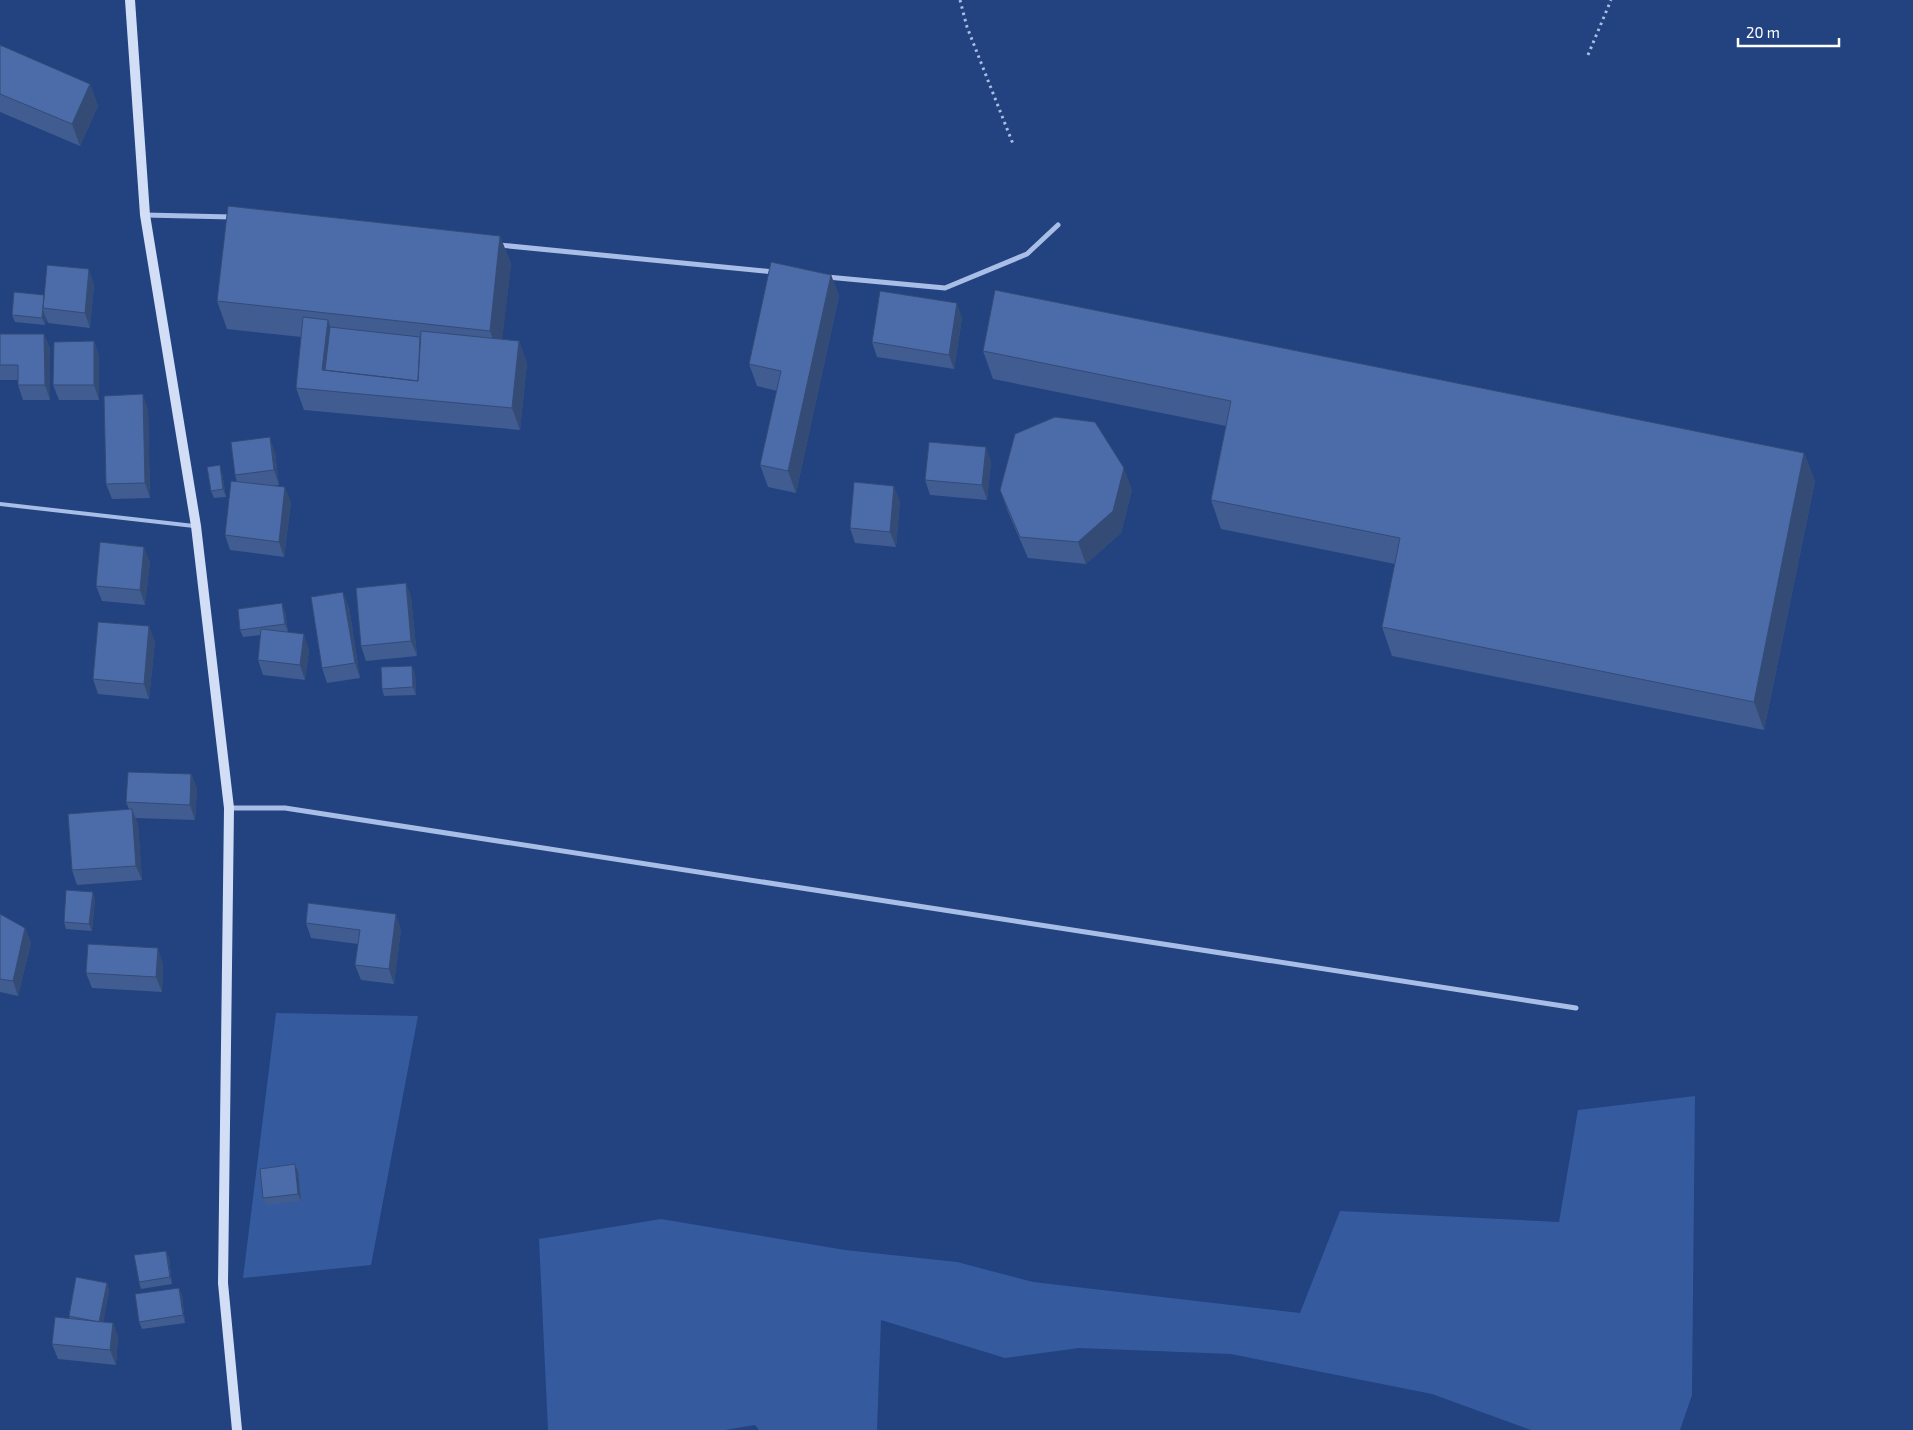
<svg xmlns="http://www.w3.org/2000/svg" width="1913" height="1430" font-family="'Exo 2',sans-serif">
<rect width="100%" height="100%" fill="#224280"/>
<!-- green -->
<path fill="#365a9e" d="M 276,1013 L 418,1016 L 371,1265 L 243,1278 Z
M 1695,1096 L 1692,1395 L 1680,1430 L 1531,1430 L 1432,1394 L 1231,1354 L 1079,1348 L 1005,1358 L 881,1320 L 877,1430 L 759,1430 L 755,1425 L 725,1430 L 548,1430 L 539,1239 L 661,1219 L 845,1250 L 957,1262 L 1033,1282 L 1300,1313 L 1340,1211 L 1559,1222 L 1578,1110 Z"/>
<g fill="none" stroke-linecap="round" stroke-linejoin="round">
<!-- path -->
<path stroke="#a8bee7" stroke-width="3" stroke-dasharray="2.5 4" stroke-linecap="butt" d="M 960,0 L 967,27 L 1013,144
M 1588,55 L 1611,0"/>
<!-- lane -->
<path stroke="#a8bee7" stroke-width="4" d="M 0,504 L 194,526"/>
<!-- street -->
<path stroke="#a8bee7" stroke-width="5" d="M 145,215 L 232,217
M 499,245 L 774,272
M 827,277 L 945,288 L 1027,254 L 1058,225
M 229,808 L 285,808 L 1576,1008"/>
<!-- secondary -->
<path stroke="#d2def6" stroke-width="10" d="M 130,0 L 145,215 L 196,526 L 229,808 L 223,1283 L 237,1430"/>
</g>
<!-- wall -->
<path fill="#405c91" d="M 0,45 L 90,84 L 98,106 L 80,146 L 0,112 Z
M 500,236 L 511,264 L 502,339 L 519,341 L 527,363 L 520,430 L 304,410 L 296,388 L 301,337 L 227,329 L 217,301 Z
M 831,275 L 839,296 L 796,493 L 768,487 L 760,465 L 777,391 L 757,386 L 749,364 Z
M 94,284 L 90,328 L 48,323 L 46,318 L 45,325 L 15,322 L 12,315 L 44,295 Z
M 962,318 L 954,369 L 877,357 L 872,342 Z
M 0,334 L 44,334 L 50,349 L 50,400 L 23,400 L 18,385 L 18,380 L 0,380 Z
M 94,341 L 99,356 L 99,400 L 59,400 L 53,385 Z
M 983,351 L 1804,453 L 1815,481 L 1764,730 L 1392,656 L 1382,627 L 1395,564 L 1221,529 L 1211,500 L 1226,426 L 993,379 Z
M 148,409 L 150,498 L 112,499 L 106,484 Z
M 986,447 L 991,462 L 987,500 L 930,495 L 925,480 Z
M 275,452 L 279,485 L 274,486 L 291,502 L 284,557 L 230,550 L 225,535 L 237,482 L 235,475 Z
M 222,473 L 226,497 L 214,498 L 211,491 Z
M 1000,490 L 1132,490 L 1121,533 L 1086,564 L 1028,558 L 1008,512 Z
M 900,501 L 896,547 L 855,543 L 850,528 Z
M 150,562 L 145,605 L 102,601 L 96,586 Z
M 406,583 L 411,598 L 417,656 L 366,661 L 361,646 Z
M 349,607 L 360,678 L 327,683 L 322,668 Z
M 285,611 L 288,632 L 309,649 L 305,680 L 263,675 L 258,660 L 261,635 L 243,637 L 240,630 Z
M 155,641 L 149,699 L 98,694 L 93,679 Z
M 415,673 L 416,695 L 384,696 L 382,689 Z
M 191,774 L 197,789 L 195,820 L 135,818 L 138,824 L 142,880 L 77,885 L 72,870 L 129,809 L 126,802 Z
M 95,899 L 92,931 L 66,929 L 64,922 Z
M 0,914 L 25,928 L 31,943 L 18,996 L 0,992 Z
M 306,923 L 401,929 L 394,984 L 361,980 L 355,965 L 358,944 L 311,938 Z
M 163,963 L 162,992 L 92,988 L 86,973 Z
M 295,1164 L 298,1172 L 301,1201 L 266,1205 L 263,1198 Z
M 166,1251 L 169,1258 L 172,1284 L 141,1289 L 139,1282 Z
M 107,1283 L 109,1291 L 103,1322 L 113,1323 L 118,1337 L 116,1365 L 58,1359 L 52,1344 L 70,1319 L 69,1316 Z
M 182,1295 L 185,1323 L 142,1329 L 139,1322 Z"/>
<!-- shaded-wall -->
<path fill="#344b76" d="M 90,84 L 98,106 L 80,146 L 72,124 Z
M 500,236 L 511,264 L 500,359 L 490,331 Z
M 89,269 L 94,284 L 90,328 L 85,313 Z
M 831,275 L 839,296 L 796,493 L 788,471 Z
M 957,303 L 962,318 L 954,369 L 949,355 Z
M 43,310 L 46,318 L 45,325 L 42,318 Z
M 328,320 L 336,342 L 331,378 L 322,370 Z
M 44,334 L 50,349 L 50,400 L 45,385 Z
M 94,341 L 99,356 L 99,400 L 94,385 Z
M 519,341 L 527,363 L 520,430 L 512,408 Z
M 143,394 L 148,409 L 150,498 L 145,483 Z
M 270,437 L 275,452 L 279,485 L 274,470 Z
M 986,447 L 991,462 L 987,500 L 982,485 Z
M 1804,453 L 1815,481 L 1764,730 L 1754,702 Z
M 220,465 L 222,473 L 226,497 L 223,489 Z
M 1124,468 L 1132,490 L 1121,533 L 1086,564 L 1078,542 Z
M 894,486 L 900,501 L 896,547 L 890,532 Z
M 285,487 L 291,502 L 284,557 L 279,542 Z
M 144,547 L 150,562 L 145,605 L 140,590 Z
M 406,583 L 411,598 L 417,656 L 411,641 Z
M 343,592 L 349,607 L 360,678 L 355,663 Z
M 282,603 L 285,611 L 288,632 L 285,624 Z
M 149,626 L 155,641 L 149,699 L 144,684 Z
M 304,634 L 309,649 L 305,680 L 300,665 Z
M 412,666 L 415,673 L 416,695 L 413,687 Z
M 191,774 L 197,789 L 195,820 L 190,805 Z
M 132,809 L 138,824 L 142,880 L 136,866 Z
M 93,892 L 95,899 L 92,931 L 89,924 Z
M 396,914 L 401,929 L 394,984 L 389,969 Z
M 25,928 L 31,943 L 18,996 L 13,981 Z
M 158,948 L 163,963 L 162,992 L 156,977 Z
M 295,1164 L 298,1172 L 301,1201 L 298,1194 Z
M 166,1251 L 169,1258 L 172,1284 L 170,1277 Z
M 107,1283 L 109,1291 L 102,1329 L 99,1322 Z
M 179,1288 L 182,1295 L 185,1323 L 183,1315 Z
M 113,1323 L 118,1337 L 116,1365 L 110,1350 Z"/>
<!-- building -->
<path fill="#4b6ba9" stroke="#344b76" d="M 0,45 L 90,84 L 72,124 L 0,94 Z
M 228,206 L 500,236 L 490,331 L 217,301 Z
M 771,262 L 831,275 L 788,471 L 760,465 L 781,371 L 749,364 Z
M 47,265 L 89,269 L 85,313 L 43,308 Z
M 995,290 L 1804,453 L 1754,702 L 1382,627 L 1400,538 L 1211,500 L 1231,401 L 983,351 Z
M 880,291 L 957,303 L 949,355 L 872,342 Z
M 14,292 L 44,295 L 42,318 L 12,315 Z
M 303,317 L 328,320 L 322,370 L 418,381 L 421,331 L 519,341 L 512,408 L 296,388 Z
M 330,327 L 420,337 L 418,381 L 325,370 Z
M 0,334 L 44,334 L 45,385 L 18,385 L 18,365 L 0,365 Z
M 94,341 L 94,385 L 53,385 L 54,342 Z
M 143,394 L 145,483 L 106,484 L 104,396 Z
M 1055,417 L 1095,422 L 1124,468 L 1113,511 L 1078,542 L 1020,537 L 1000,490 L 1015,434 Z
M 270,437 L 274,470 L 235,475 L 231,442 Z
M 929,442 L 986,447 L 982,485 L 925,480 Z
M 220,465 L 223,489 L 211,491 L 207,467 Z
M 231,481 L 285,487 L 279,542 L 225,535 Z
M 854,482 L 894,486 L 890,532 L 850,528 Z
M 100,542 L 144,547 L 140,590 L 96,586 Z
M 406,583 L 411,641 L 361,646 L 356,588 Z
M 343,592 L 355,663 L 322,668 L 311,597 Z
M 282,603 L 285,624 L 240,630 L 238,609 Z
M 98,622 L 149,626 L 144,684 L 93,679 Z
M 261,629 L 304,634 L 300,665 L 258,660 Z
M 412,666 L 413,687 L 382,689 L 381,667 Z
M 128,772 L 191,774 L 190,805 L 126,802 Z
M 132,809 L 136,866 L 72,870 L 68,814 Z
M 66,890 L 93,892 L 89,924 L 64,922 Z
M 308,903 L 396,914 L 389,969 L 355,965 L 360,930 L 306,923 Z
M 0,914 L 25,928 L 13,981 L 0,979 Z
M 88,944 L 158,948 L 156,977 L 86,973 Z
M 295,1164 L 298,1194 L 263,1198 L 260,1169 Z
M 166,1251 L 170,1277 L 139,1282 L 134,1255 Z
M 76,1277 L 107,1283 L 99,1322 L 69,1316 Z
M 179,1288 L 183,1315 L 139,1322 L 135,1294 Z
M 55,1317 L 113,1323 L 110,1350 L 52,1344 Z"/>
<!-- scale -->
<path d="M1738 38v8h101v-8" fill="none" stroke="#ffffff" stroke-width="2.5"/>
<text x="1746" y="38" font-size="15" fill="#ffffff" stroke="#224280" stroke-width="4" paint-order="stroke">20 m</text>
</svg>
